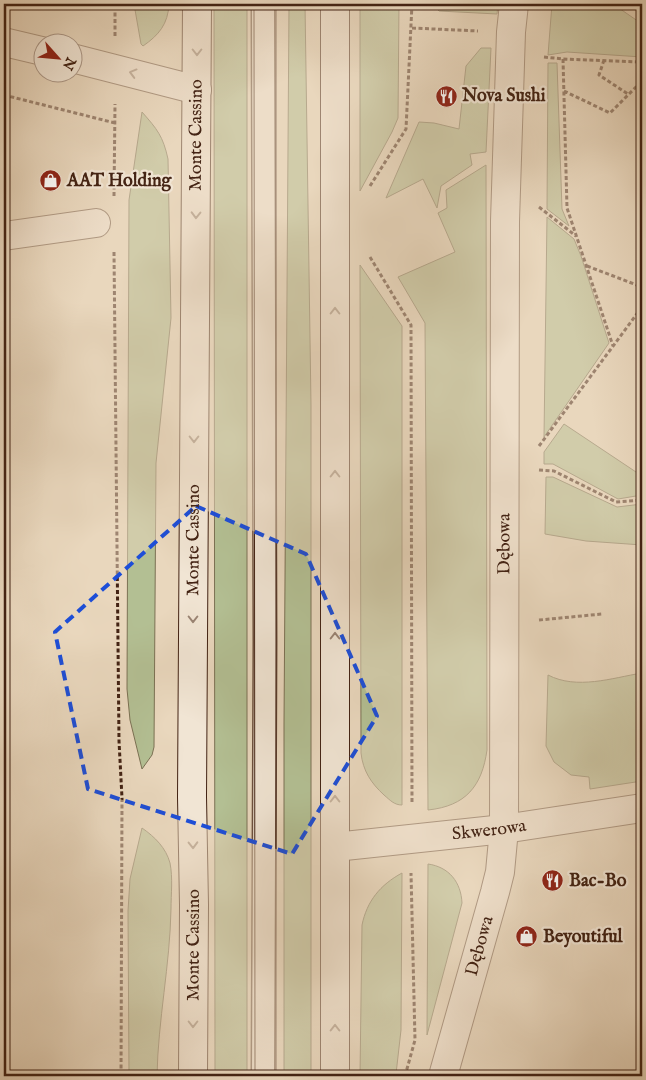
<svg xmlns="http://www.w3.org/2000/svg" width="646" height="1080" font-family="'IM FELL English',serif">
<rect width="100%" height="100%" fill="#e9d7bd"/>
<filter id="stains"><feTurbulence type="fractalNoise" baseFrequency=".004" numOctaves="4"/><feColorMatrix values="0 0 0 0 .2 0 0 0 0 .09 0 0 0 0 .02 0 0 0 .5 -.17"/></filter>
<radialGradient id="worn" r=".72"><stop offset=".6" stop-color="#630" stop-opacity="0"/><stop offset="1" stop-color="#630" stop-opacity=".3"/></radialGradient>
<!-- green -->
<path fill="#b3bf93" stroke="#7b7154" d="M 134,4 L 169,4 C 168,24 159,35 143,46 L 141,44 Z
M 214,4 L 247,4 L 247,1076 L 215,1076 Z
M 289,4 L 305,4 L 311,405 L 311,1076 L 284,1076 L 284,724 Z
M 360,4 L 399,4 L 398,118 L 392,132 L 360,191 Z
M 432,4 L 498,4 L 497,14 L 439,11 Z
M 552,4 L 613,4 L 642,24 L 642,57 L 567,52 L 548,55 Z
M 481,48 L 491,48 L 486,152 L 470,154 L 472,165 L 441,186 L 437,208 L 423,179 L 386,198 L 419,122 L 434,123 L 459,129 L 466,66 Z
M 548,63 L 557,63 L 562,209 L 569,226 L 547,209 Z
M 142,112 C 157,129 163,136 168,159 L 171,318 L 156,463 L 154,747 L 152,755 L 142,769 L 130,720 L 127,689 L 129,200 Z
M 486,165 L 487,750 C 482,786 466,806 428,810 L 425,323 L 398,277 L 455,252 L 438,213 L 447,208 L 446,190 Z
M 547,217 L 574,239 L 581,256 L 609,343 L 544,437 Z
M 360,265 L 402,326 L 402,805 C 394,805 390,800 384,795 C 371,783 363,771 361,753 Z
M 564,424 L 642,476 L 642,495 L 618,499 L 553,464 L 544,464 L 544,452 Z
M 546,477 L 553,477 L 617,507 L 642,504 L 642,545 L 586,541 L 545,534 Z
M 642,673 L 642,781 L 590,789 L 589,777 L 571,775 L 554,762 L 546,746 L 548,675 C 577,690 612,678 642,673 Z
M 142,828 C 155,837 166,848 170,863 C 173,878 171,894 171,909 C 170,965 158,1020 157,1076 L 129,1076 L 128,911 L 130,879 Z
M 428,864 C 449,867 461,882 462,903 L 427,1035 Z
M 402,873 L 401,1030 L 396,1074 L 395,1076 L 360,1076 L 362,925 C 367,901 380,885 402,873 Z"/>
<g fill="none" stroke-linecap="round" stroke-linejoin="round">
<defs>
<path id="service" d="M 263,4 L 265,641 L 263,1076"/>
<g id="minor">
<path d="M 4,42 L 42,51"/>
<path d="M 72,58 L 197,90"/>
<path d="M 4,236 L 96,223"/>
<path id="s1" d="M 335,847 L 504,829 L 642,808"/>
<path id="s2" d="M 443,1076 L 495,892 L 500,872 L 504,829 L 505,221 L 511,32 L 514,4"/>
</g>
<g id="secondary">
<path id="s3" d="M 193,1076 L 194,905 L 192,797 L 197,4"/>
<path d="M 335,1076 L 335,4"/>
</g>
</defs>
<!-- service casing -->
<use href="#service" stroke="#6c503e" stroke-width="25"/>
<!-- minor casing -->
<use href="#minor" stroke="#6c503e" stroke-width="30"/>
<!-- secondary casing -->
<use href="#secondary" stroke="#432314" stroke-width="30"/>
<!-- path -->
<path stroke="#432314" stroke-width="3" stroke-dasharray="4 2.5" stroke-linecap="butt" d="M 412,28 L 478,31
M 115,36 L 115,4
M 544,57 L 563,59 L 642,62
M 563,59 L 567,208 L 613,346
M 604,60 L 599,75 L 628,94
M 564,91 L 610,113 L 642,81
M 4,95 L 115,123
M 370,186 L 406,129 L 412,4
M 114,196 L 115,104
M 539,207 L 576,236
M 114,252 L 119,741 L 122,798 L 121,1076
M 370,257 L 411,325 L 412,804
M 587,266 L 642,287
M 539,446 L 642,307
M 539,470 L 554,471 L 616,502 L 642,500
M 539,620 L 602,614
M 405,1076 L 415,1040 L 411,873"/>
<!-- service -->
<use href="#service" stroke="#f1e5d4" stroke-width="22"/>
<!-- minor -->
<use href="#minor" stroke="#f1e5d4" stroke-width="28"/>
<!-- secondary -->
<use href="#secondary" stroke="#f1e5d4" stroke-width="28"/>
<!-- tram -->
<path stroke="#432314" stroke-width="1" d="M 254,4 L 255,1076
M 276,4 L 276,1076"/>
</g>
<!-- one-way arrows -->
<defs><path id="oneway-chevron" d="M-2-3.5L2.5 0L-2 3.5" fill="none" stroke-width="1.6" stroke-linecap="round" stroke-linejoin="round" transform="scale(1.25)"/></defs>
<g stroke="#9a8474">
<use href="#oneway-chevron" transform="translate(197 52) rotate(90)"/>
<use href="#oneway-chevron" transform="translate(133 73) rotate(-165)"/>
<use href="#oneway-chevron" transform="translate(196 215) rotate(91)"/>
<use href="#oneway-chevron" transform="translate(335 311) rotate(-90)"/>
<use href="#oneway-chevron" transform="translate(194 439) rotate(90)"/>
<use href="#oneway-chevron" transform="translate(335 474) rotate(-90)"/>
<use href="#oneway-chevron" transform="translate(193 619) rotate(90)"/>
<use href="#oneway-chevron" transform="translate(335 636) rotate(-90)"/>
<use href="#oneway-chevron" transform="translate(335 799) rotate(-90)"/>
<use href="#oneway-chevron" transform="translate(193 845) rotate(89)"/>
<use href="#oneway-chevron" transform="translate(193 1024) rotate(90)"/>
<use href="#oneway-chevron" transform="translate(335 1028) rotate(-90)"/>
</g>
<!-- marked area -->
<path d="M0 0H646V1080H0ZM 196,506 L 306,554 L 377,716 L 292,854 L 88,789 L 55,632 Z" fill="#e9d7bd" fill-opacity=".55" fill-rule="evenodd"/>
<path fill="none" stroke="#1d4ed8" stroke-width="4" stroke-dasharray="10 6" stroke-linejoin="round" d="M 196,506 L 306,554 L 377,716 L 292,854 L 88,789 L 55,632 Z"/>
<!-- icons -->
<defs>
<symbol id="restaurant-disc" viewBox="-11 -11 22 22"><circle r="9.5" fill="#8f2418" stroke="#f1e5d4"/><path d="M-5-6h1v4h1v-4h1v4h1v-4h1v5L-1.5 .5V6h-2V.5L-5-1ZM5-6V6H3V1.5H1.5Q1.5-4 5-6Z" fill="#fff"/></symbol>
<symbol id="shop-disc" viewBox="-11 -11 22 22"><circle r="9.5" fill="#8f2418" stroke="#f1e5d4"/><path d="M-5-2.5h2.3a2.7 3.5 0 0 1 5.4 0H5L5.5 6h-11ZM-1.5-2.5h3a1.5 2.3 0 0 0-3 0Z" fill="#fff"/></symbol>
</defs>
<g fill-rule="evenodd">
<use href="#restaurant-disc" x="434" y="84" width="25" height="25"/>
<use href="#shop-disc" x="38" y="168" width="25" height="25"/>
<use href="#restaurant-disc" x="540" y="868" width="25" height="25"/>
<use href="#shop-disc" x="514" y="924" width="25" height="25"/>
</g>
<g text-anchor="middle" dominant-baseline="central" stroke-width="4.5" stroke-linejoin="round" paint-order="stroke">
<!-- poi labels -->
<g font-size="18" font-weight="bold" fill="#432314" stroke="#f1e5d4" text-anchor="start">
<text x="462" y="96">Nova Sushi</text>
<text x="67" y="181">AAT Holding</text>
<text x="569" y="881">Bac-Bo</text>
<text x="543" y="937">Beyoutiful</text>
</g>
<!-- street labels -->
<g font-size="18" fill="#432314" stroke="#f1e5d4">
<text stroke="none"><textPath href="#s3" startOffset="941">Monte Cassino</textPath></text>
<text stroke="none"><textPath href="#s3" startOffset="536">Monte Cassino</textPath></text>
<text stroke="none"><textPath href="#s2" startOffset="540">Dębowa</textPath></text>
<text stroke="none"><textPath href="#s1" startOffset="155">Skwerowa</textPath></text>
<text stroke="none"><textPath href="#s3" startOffset="131">Monte Cassino</textPath></text>
<text stroke="none"><textPath href="#s2" startOffset="135">Dębowa</textPath></text>
</g>
</g>
<!-- margin -->
<rect width="646" height="1080" fill="none" stroke="#e9d7bd" stroke-width="20"/>
<rect x="5" y="5" width="636" height="1070" fill="none" stroke="#432314" stroke-width="2.5"/>
<rect x="10" y="10" width="626" height="1060" fill="none" stroke="#432314"/>
<!-- north arrow -->
<g transform="translate(58 58) rotate(117)"><circle r="24" fill="#f1e5d4" stroke="#ab9787"/>
<path d="M0-4L9 19L0 12L-9 19Z" fill="#8f2418"/>
<text y="-8" font-size="14" font-weight="bold" text-anchor="middle" fill="#432314">N</text>
</g>
<rect width="100%" height="100%" filter="url(#stains)"/>
<rect width="100%" height="100%" fill="url(#worn)"/>
</svg>
